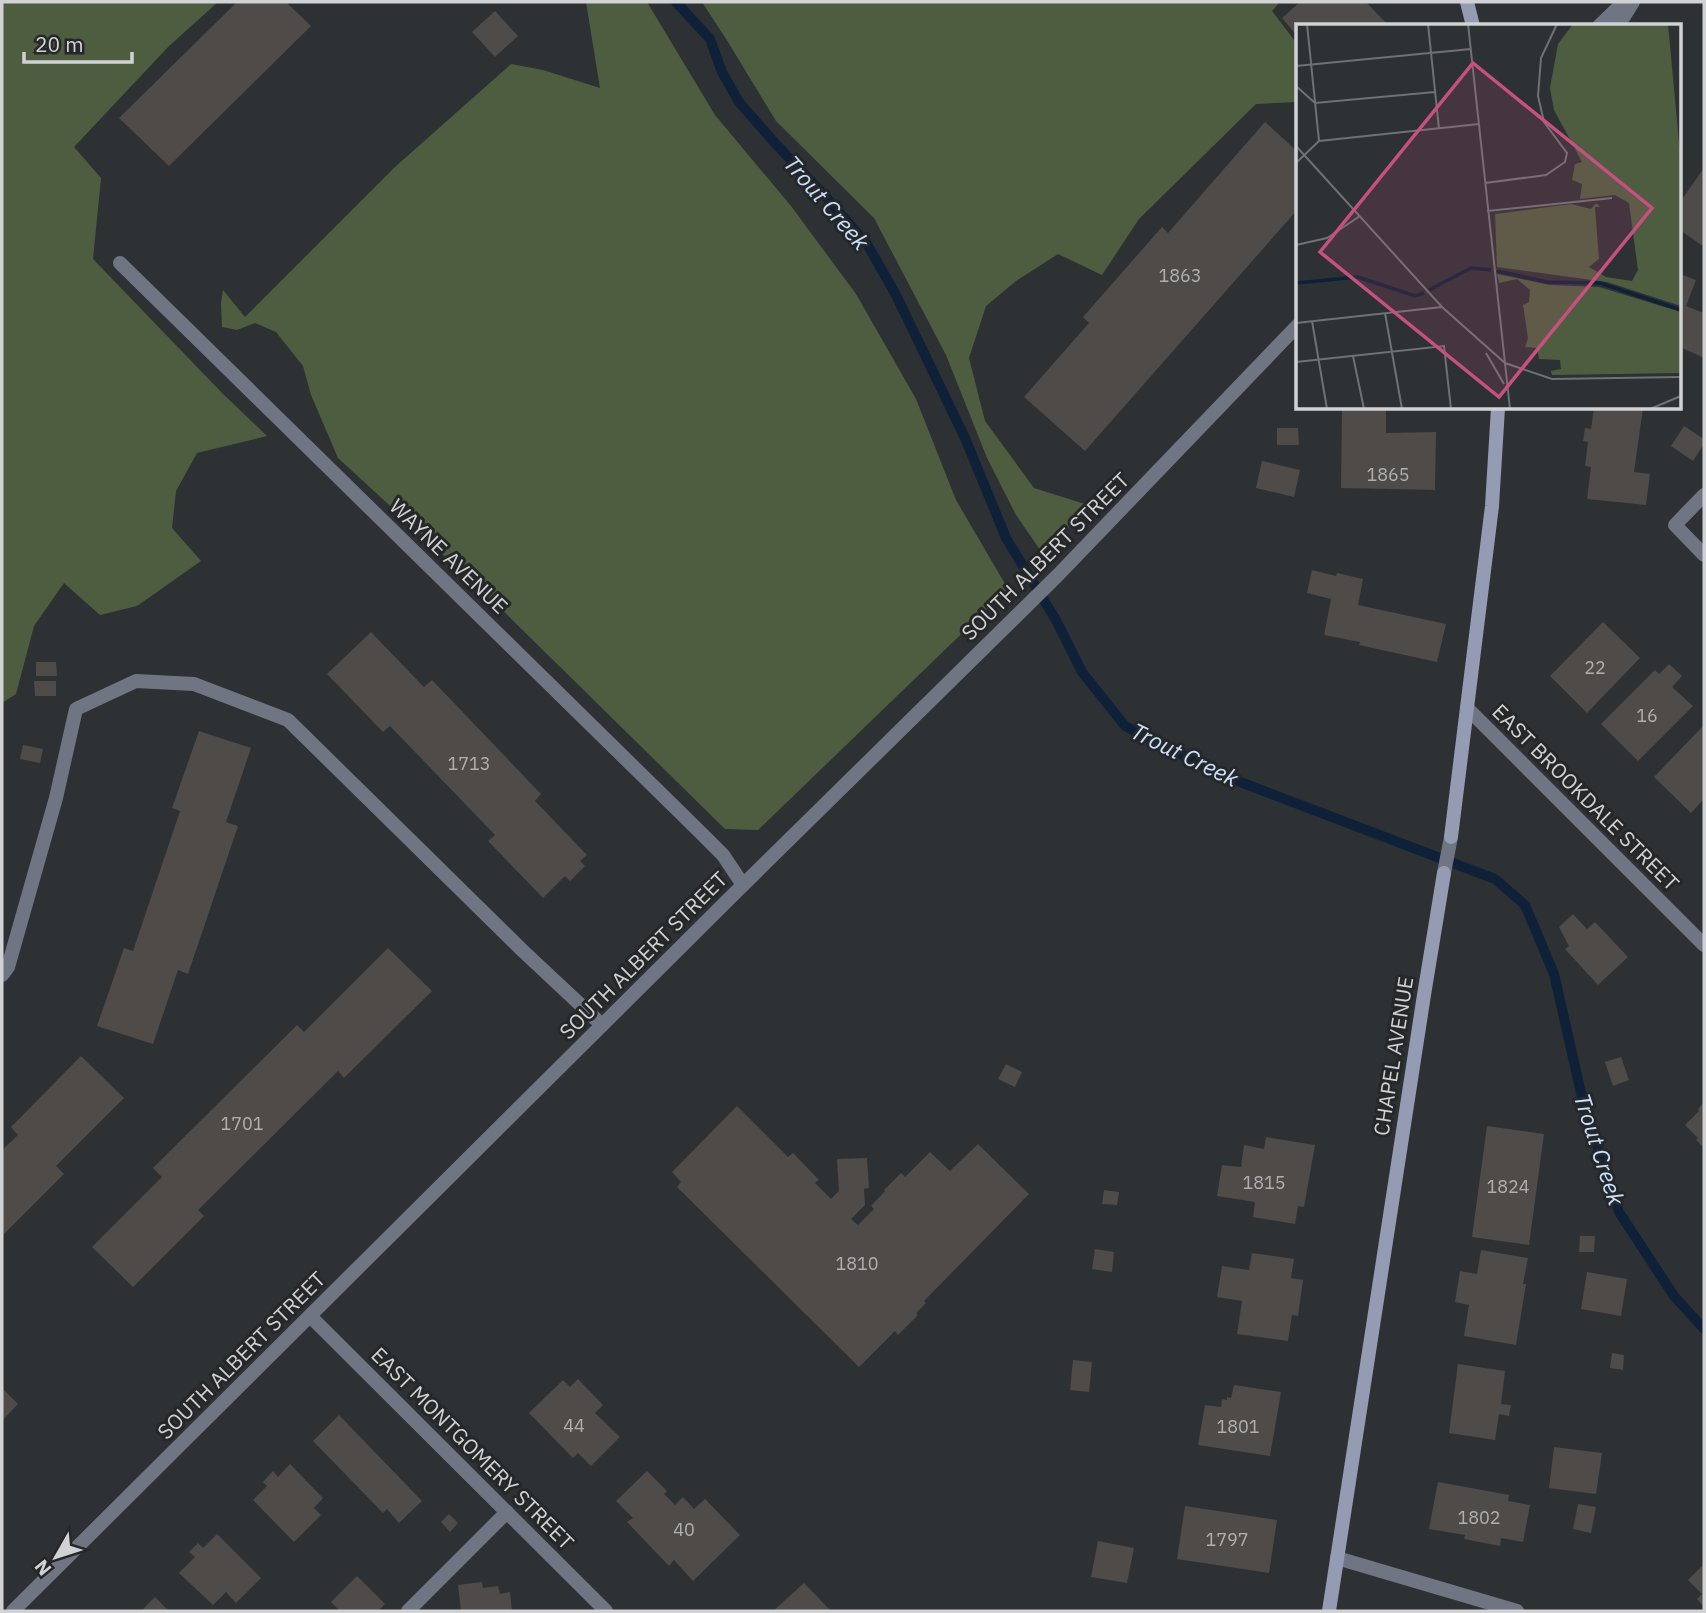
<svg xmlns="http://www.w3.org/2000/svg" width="1706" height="1613" font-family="'IBM Plex Sans',sans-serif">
<rect width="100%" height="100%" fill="#2e3133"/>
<!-- green -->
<path fill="#4e5d40" d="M 2,2 L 218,2 L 169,46 L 74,147 L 101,178 L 93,259 L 223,394 L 267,436 L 197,453 L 176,491 L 172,528 L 201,561 L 137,606 L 100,615 L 64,583 L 34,626 L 16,694 L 2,703 Z
M 586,2 L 647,2 L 715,115 L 791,206 L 856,294 L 916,399 L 956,500 L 1008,589 L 758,830 L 725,829 L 486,594 L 338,458 L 311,395 L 303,366 L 276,332 L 255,323 L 237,330 L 222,327 L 221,303 L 223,290 L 245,317 L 395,167 L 511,64 L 543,70 L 600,88 Z
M 702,2 L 1280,2 L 1272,11 L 1298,45 L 1298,100 L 1296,102 L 1256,104 L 1139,219 L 1102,275 L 1058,254 L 1016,281 L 986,306 L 969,358 L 985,421 L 1034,488 L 1088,505 L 1045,557 L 1016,515 L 987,458 L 946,355 L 874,218 L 776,121 L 728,42 Z"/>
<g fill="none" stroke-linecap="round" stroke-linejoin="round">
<!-- stream -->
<path stroke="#0f2138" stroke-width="10" d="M 676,2 L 710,39 L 722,72 L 739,102 L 774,142 L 825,196 L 867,244 L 896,295 L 965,438 L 1006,538 L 1056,620 L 1082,672 L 1125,726 L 1222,775 L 1495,879 L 1525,905 L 1554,974 L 1584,1106 L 1619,1212 L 1674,1296 L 1704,1329"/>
</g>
<!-- building -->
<path fill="#4e4b49" d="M 237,2 L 286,2 L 311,26 L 169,166 L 119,118 Z
M 1300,2 L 1366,2 L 1389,26 L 1298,26 L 1298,37 L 1282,18 Z
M 495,11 L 518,36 L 495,57 L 472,32 Z
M 1265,122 L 1298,152 L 1298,209 L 1085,451 L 1024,397 L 1089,323 L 1083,317 L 1162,227 L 1168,233 Z
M 1704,168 L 1704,247 L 1680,230 L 1680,202 Z
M 1680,274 L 1696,280 L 1686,306 L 1704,313 L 1704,358 L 1680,347 Z
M 1342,408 L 1386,408 L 1386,433 L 1436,432 L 1435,490 L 1341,488 Z
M 1594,408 L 1643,408 L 1634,472 L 1650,474 L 1646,505 L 1587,499 L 1591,467 L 1585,466 L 1588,442 L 1583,441 L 1585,428 L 1591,429 Z
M 1684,426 L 1704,439 L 1704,444 L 1693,461 L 1671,446 Z
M 1277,428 L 1298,428 L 1299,445 L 1277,445 Z
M 1262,461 L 1300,470 L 1294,497 L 1256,488 Z
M 1312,570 L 1336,576 L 1337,573 L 1363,579 L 1358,605 L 1446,624 L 1437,662 L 1359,645 L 1360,642 L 1324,635 L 1331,599 L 1307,593 Z
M 1603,622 L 1640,658 L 1587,713 L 1550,676 Z
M 371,632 L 424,687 L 432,680 L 541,794 L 535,801 L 587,855 L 580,861 L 585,866 L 570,881 L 565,876 L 543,898 L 488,841 L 495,835 L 390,726 L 383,732 L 327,674 Z
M 36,662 L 56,662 L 57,676 L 36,676 Z
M 1669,664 L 1682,676 L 1672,687 L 1693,706 L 1638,761 L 1601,724 L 1655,670 L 1659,674 Z
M 34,681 L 56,681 L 56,696 L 35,696 Z
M 1704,725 L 1704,799 L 1691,813 L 1654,777 Z
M 199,731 L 251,748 L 226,822 L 238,826 L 188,974 L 178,970 L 153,1044 L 97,1026 L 124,948 L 133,951 L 180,811 L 172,808 Z
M 23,745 L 43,749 L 40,763 L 20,759 Z
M 1573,914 L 1587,929 L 1595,922 L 1628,957 L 1598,985 L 1565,949 L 1569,946 L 1559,927 Z
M 388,948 L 432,991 L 344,1078 L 338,1071 L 198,1210 L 204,1216 L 133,1287 L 92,1247 L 162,1177 L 153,1168 L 297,1025 L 304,1032 Z
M 81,1056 L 124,1098 L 56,1166 L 64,1174 L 2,1236 L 2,1150 L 18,1135 L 11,1127 Z
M 1621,1057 L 1629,1080 L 1613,1086 L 1605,1062 Z
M 1006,1064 L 1022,1072 L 1015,1087 L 998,1079 Z
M 1704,1102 L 1704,1148 L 1696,1140 L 1698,1138 L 1685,1125 L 1699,1111 L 1698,1109 Z
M 737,1106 L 788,1157 L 793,1153 L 819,1180 L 815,1183 L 831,1199 L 839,1191 L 837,1159 L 867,1158 L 869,1188 L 864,1189 L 865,1205 L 851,1219 L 858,1225 L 874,1209 L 871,1206 L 885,1191 L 884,1190 L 901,1173 L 905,1177 L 930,1152 L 950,1171 L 978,1144 L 1029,1194 L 924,1301 L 926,1303 L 916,1313 L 918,1315 L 898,1335 L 895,1331 L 859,1367 L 677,1187 L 681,1182 L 672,1172 Z
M 1487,1126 L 1544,1134 L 1529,1245 L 1472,1237 Z
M 1266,1137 L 1315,1145 L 1304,1207 L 1298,1206 L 1295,1224 L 1253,1217 L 1255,1202 L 1217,1196 L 1222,1165 L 1241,1167 L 1244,1145 L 1264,1149 Z
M 1104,1190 L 1119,1192 L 1117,1205 L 1102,1204 Z
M 1580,1236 L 1595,1236 L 1594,1252 L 1579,1252 Z
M 1095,1249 L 1114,1252 L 1112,1272 L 1092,1269 Z
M 1481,1250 L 1528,1258 L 1523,1284 L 1526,1284 L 1516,1345 L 1464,1336 L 1469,1305 L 1455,1302 L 1460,1271 L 1477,1274 Z
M 1252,1253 L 1294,1259 L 1291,1278 L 1303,1280 L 1298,1316 L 1292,1315 L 1288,1341 L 1237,1334 L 1242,1301 L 1217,1297 L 1222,1266 L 1249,1270 Z
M 1587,1272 L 1627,1279 L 1621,1316 L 1581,1309 Z
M 1612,1353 L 1624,1355 L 1623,1370 L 1610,1368 Z
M 1073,1360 L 1092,1362 L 1089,1392 L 1070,1390 Z
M 1458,1364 L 1505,1371 L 1501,1404 L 1511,1405 L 1509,1416 L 1499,1414 L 1495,1440 L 1449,1433 Z
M 578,1379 L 603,1405 L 595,1413 L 620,1437 L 591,1466 L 578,1453 L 573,1458 L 529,1413 L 563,1380 L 570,1387 Z
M 1234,1385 L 1281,1392 L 1270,1456 L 1198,1445 L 1205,1405 L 1221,1407 L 1222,1399 L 1227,1400 L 1227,1397 L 1231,1398 Z
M 2,1388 L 18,1404 L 2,1421 Z
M 339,1415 L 422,1501 L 399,1523 L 387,1509 L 383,1513 L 313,1441 Z
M 1554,1447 L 1602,1453 L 1596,1494 L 1549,1488 Z
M 290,1464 L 323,1498 L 314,1508 L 321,1515 L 294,1542 L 253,1500 L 267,1486 L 263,1482 L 273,1471 L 278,1477 Z
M 647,1471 L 667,1491 L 664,1494 L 675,1505 L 683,1497 L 694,1509 L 705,1499 L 740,1535 L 693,1581 L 674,1560 L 669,1566 L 627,1522 L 633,1518 L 616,1501 Z
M 1438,1482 L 1509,1495 L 1508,1501 L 1530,1505 L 1523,1542 L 1501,1538 L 1500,1546 L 1464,1539 L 1465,1535 L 1429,1529 Z
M 1578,1504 L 1596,1507 L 1591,1533 L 1573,1529 Z
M 1185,1506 L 1277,1520 L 1269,1573 L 1177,1559 Z
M 449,1514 L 458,1523 L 450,1532 L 441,1522 Z
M 217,1534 L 261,1578 L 236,1603 L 226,1592 L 213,1605 L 179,1573 L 195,1557 L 189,1552 L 198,1543 L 203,1548 Z
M 1098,1541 L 1134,1548 L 1127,1583 L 1091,1577 Z
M 1704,1564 L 1704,1607 L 1697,1599 L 1702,1594 L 1688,1580 Z
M 357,1576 L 385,1604 L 378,1611 L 340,1611 L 331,1602 Z
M 482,1582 L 483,1588 L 498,1586 L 500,1594 L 510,1592 L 512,1611 L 461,1611 L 458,1585 Z
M 804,1583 L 831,1611 L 773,1611 Z
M 155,1597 L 169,1611 L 141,1611 Z"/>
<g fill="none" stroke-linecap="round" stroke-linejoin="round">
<!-- lane -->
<path stroke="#707583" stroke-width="14" d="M 120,263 L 699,831 L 723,855 L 743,885
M 1704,495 L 1675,525 L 1704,555
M 2,975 L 8,967 L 56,798 L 76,709 L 136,681 L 194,684 L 288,720 L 523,951 L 602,1025
M 408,1611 L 507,1512"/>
<!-- street -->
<path stroke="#707583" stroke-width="14" d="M 1599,26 L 1624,2
M 1618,26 L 1633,2
M 1467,708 L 1704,945
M 1444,873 L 1451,837
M 310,1316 L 606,1611
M 1337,1558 L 1517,1611
M 13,1611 L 743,885 L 1058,575 L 1298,325"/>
<!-- secondary -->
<path stroke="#949bb2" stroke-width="14" d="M 1467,2 L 1473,26
M 1451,837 L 1492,506 L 1498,408
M 1329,1611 L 1424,995 L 1444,873"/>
</g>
<g text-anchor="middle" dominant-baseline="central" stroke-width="6" stroke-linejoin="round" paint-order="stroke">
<!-- number labels -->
<g font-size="18" fill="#b0b0b1">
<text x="1180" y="275">1863</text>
<text x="1388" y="474">1865</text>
<text x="1595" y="667">22</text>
<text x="1647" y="715">16</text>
<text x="469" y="763">1713</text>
<text x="242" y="1123">1701</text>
<text x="1264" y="1182">1815</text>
<text x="1508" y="1186">1824</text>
<text x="857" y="1263">1810</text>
<text x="574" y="1425">44</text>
<text x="1238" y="1426">1801</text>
<text x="1479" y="1517">1802</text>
<text x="684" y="1529">40</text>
<text x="1227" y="1539">1797</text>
</g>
<!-- street labels -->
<g font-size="21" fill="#d1d2d4" stroke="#252729">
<text transform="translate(449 556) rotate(44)">WAYNE AVENUE</text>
<text transform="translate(1045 556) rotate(-45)">SOUTH ALBERT STREET</text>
<text transform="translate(1586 797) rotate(45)">EAST BROOKDALE STREET</text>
<text transform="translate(643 955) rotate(-45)">SOUTH ALBERT STREET</text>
<text transform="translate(1393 1056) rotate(-81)">CHAPEL AVENUE</text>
<text transform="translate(241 1355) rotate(-45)">SOUTH ALBERT STREET</text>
<text transform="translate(473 1448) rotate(45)">EAST MONTGOMERY STREET</text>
</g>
<!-- water labels -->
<g font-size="23" font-style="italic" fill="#c9e1fe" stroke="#252729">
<text transform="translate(827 202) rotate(49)">Trout Creek</text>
<text transform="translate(1185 754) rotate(26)">Trout Creek</text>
<text transform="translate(1600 1149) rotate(72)">Trout Creek</text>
</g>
</g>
<!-- overview -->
<g transform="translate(1296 24)">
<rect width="385" height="385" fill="#2e3133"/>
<path d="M 277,0 L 372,0 L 385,140 L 385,282 L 311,258 L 201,243 L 199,190 L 275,180 L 295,185 L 300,179 L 304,183 L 299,183 L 303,235 L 293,243 L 310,253 L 336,257 L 342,246 L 333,179 L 319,171 L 284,175 L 286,160 L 276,156 L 279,140 L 286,138 L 258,86 L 254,64 L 262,20 ZM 201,250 L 254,261 L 303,263 L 385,288 L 385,349 L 256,351 L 255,347 L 265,345 L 264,336 L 243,335 L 241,324 L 229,323 L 232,314 L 227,281 L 233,278 L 234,266 L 221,255 L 203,259 Z" fill="#4e5d40"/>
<path fill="none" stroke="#0f2138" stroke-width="3.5" d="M 201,247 L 251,258 L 304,259 L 385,286M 0,259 L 62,253 L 119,272 L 128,269M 133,266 L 175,244 L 195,246"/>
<path fill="none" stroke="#6f7173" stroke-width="2" d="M 11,0 L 23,117M 132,0 L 143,105M 172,0 L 214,385M 0,42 L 175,25M 0,62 L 19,79 L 139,68M 23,117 L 183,100M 0,122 L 146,283 L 209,339 L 256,355 L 385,353M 0,139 L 23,117M 189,159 L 250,151 L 269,138 L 271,129 L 248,98 L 242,72 L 245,34 L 261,0M 191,187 L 316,174M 0,221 L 31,214 L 64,192M 89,289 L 106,385M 16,297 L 31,385M 0,299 L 146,283M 190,329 L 208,360M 57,332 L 68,385M 0,338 L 148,322 L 155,385M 354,385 L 385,372"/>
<path fill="#c6507f" fill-opacity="0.15" stroke="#c6507f" stroke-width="3.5" d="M 177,39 L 356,184 L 203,373 L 24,228 Z"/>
<rect width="385" height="385" fill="none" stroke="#d1d2d4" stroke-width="3.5"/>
</g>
<!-- border -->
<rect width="1706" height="1613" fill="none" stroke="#d1d2d4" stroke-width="7"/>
<!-- north arrow -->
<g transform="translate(56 1557) rotate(231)" stroke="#252729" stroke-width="5" paint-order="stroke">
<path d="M0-5L12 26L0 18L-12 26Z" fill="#d1d2d4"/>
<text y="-10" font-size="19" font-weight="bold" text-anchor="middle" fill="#d1d2d4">N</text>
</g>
<!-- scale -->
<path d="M24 52v10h108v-10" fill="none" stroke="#d1d2d4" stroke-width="3.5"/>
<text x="35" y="52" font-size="21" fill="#d1d2d4" stroke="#252729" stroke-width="5" paint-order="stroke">20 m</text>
</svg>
